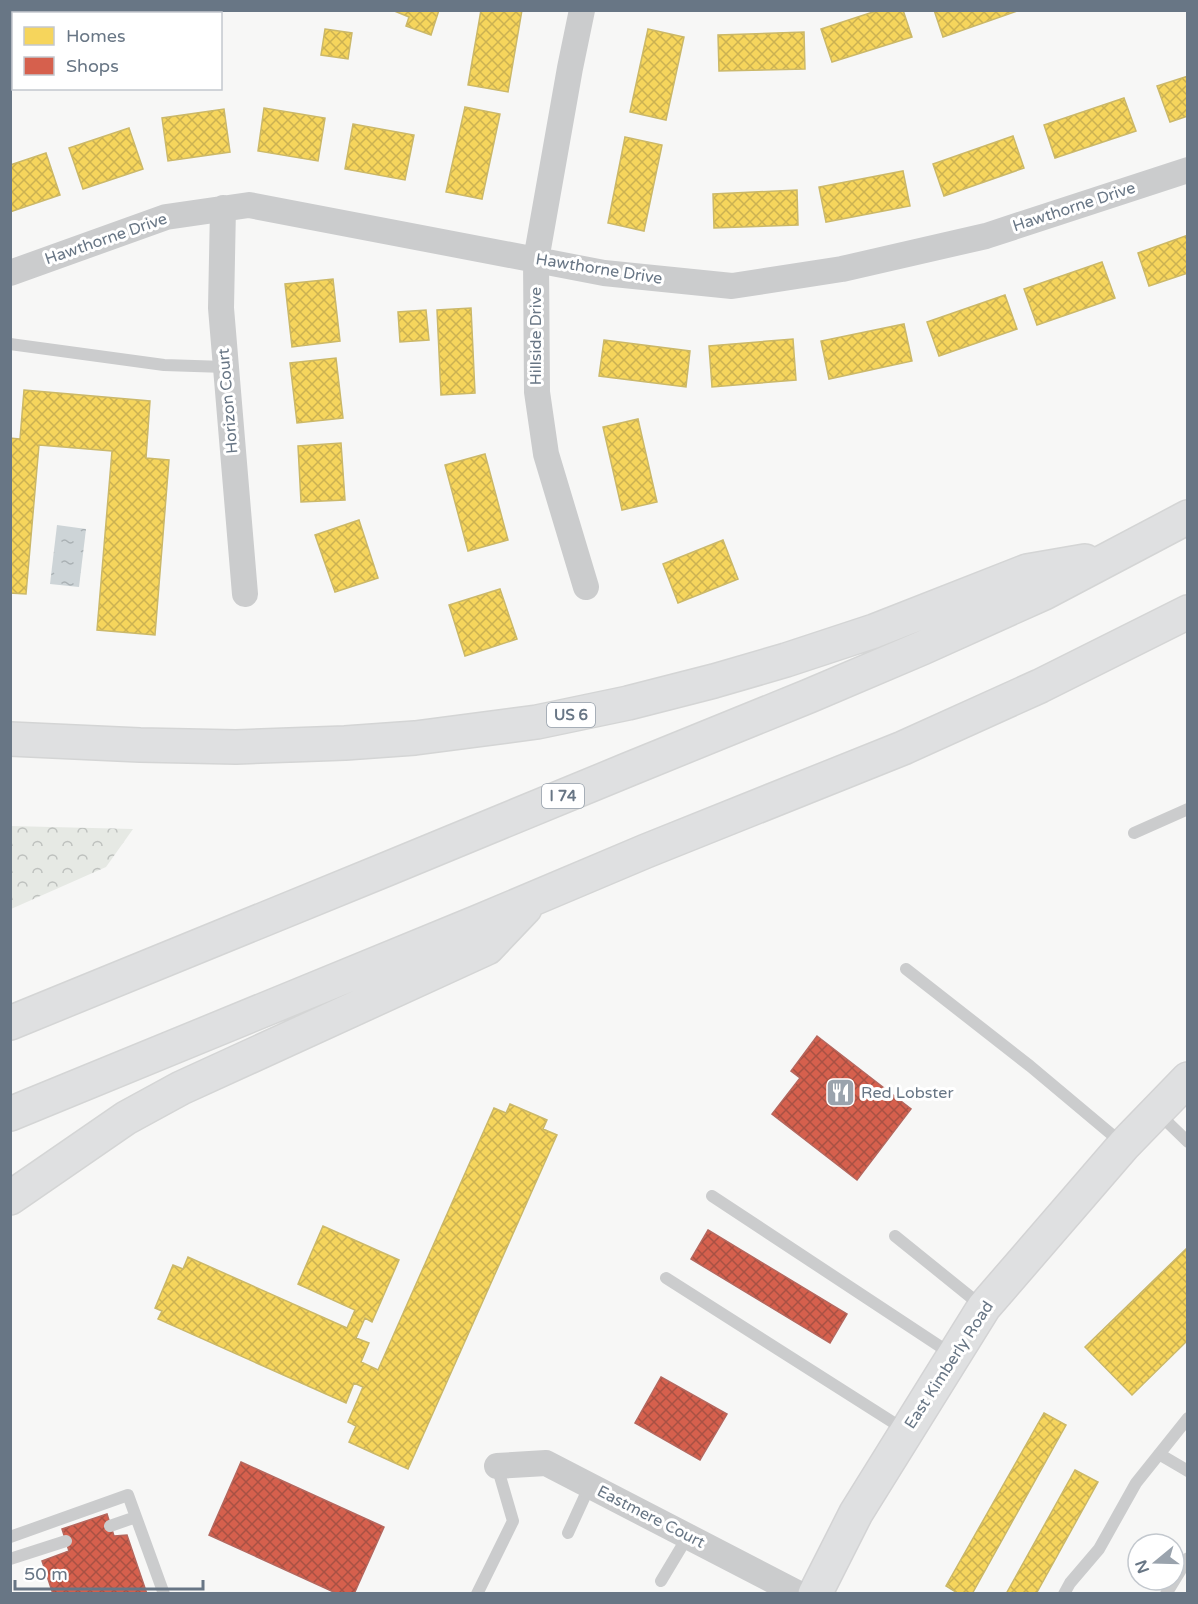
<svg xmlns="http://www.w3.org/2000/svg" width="1198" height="1604" font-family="'Varela Round',sans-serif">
<defs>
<pattern id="forest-crowns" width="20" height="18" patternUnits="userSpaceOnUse" patternTransform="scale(1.5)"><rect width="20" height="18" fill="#e6e9e4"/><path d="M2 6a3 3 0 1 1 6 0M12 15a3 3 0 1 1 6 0" fill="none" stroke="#bec1be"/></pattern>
<pattern id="water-ripples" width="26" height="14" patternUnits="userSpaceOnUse" patternTransform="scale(1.5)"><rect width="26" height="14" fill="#cdd4d7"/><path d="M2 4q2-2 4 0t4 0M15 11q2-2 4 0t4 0" fill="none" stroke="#aab1b4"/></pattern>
<pattern id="homes-cross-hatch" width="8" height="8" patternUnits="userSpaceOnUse" patternTransform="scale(1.5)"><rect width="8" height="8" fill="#f6d55c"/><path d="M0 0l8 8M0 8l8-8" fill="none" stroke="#cbb152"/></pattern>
<pattern id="shops-cross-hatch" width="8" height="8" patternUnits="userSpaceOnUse" patternTransform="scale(1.5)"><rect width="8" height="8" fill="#d6604d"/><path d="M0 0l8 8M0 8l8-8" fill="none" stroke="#a85144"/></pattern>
</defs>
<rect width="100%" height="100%" fill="#f7f7f6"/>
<!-- forest -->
<path fill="url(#forest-crowns)" d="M 11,826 L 133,829 L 106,867 L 11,909 Z"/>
<!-- water -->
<path fill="url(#water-ripples)" d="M 57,525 L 86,529 L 79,587 L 50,584 Z"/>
<!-- homes -->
<path fill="url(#homes-cross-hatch)" stroke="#cbb868" stroke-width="1.5" d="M 19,10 L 67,10 L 68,14 L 20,14 Z
M 86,10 L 134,10 L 135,14 L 86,14 Z
M 392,10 L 439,10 L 431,35 L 406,26 L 409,17 Z
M 481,10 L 522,10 L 508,92 L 468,85 Z
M 879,10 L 903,10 L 912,37 L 832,62 L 821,29 Z
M 934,10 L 1020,10 L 943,37 Z
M 325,29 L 352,33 L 348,59 L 321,55 Z
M 648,29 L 684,37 L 666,120 L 630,112 Z
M 804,32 L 805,69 L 719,71 L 718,35 Z
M 1188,76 L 1188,116 L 1170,122 L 1157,86 Z
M 1124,98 L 1136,131 L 1055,158 L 1044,125 Z
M 465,107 L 500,114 L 482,199 L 446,192 Z
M 264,108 L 325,118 L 318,161 L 258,151 Z
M 224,109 L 230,152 L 168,161 L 162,118 Z
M 353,124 L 414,135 L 405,180 L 345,169 Z
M 129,128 L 143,169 L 83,189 L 69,148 Z
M 1013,136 L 1024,168 L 944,196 L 933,164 Z
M 625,137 L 662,145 L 644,231 L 608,223 Z
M 46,153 L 60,195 L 10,212 L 10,165 Z
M 903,171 L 910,206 L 826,222 L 819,187 Z
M 797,190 L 798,225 L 714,228 L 713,194 Z
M 1188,235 L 1188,273 L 1149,286 L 1138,253 Z
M 1102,262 L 1115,298 L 1037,325 L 1024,289 Z
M 333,279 L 340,341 L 292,347 L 285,284 Z
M 1005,295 L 1017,329 L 939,356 L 927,322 Z
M 471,308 L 475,393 L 441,395 L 437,310 Z
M 426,310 L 429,340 L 400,342 L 398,312 Z
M 904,324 L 912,361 L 829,379 L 821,341 Z
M 793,339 L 796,380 L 712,387 L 709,346 Z
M 604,340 L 690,351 L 686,387 L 599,376 Z
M 336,358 L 343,418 L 297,423 L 290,363 Z
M 24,390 L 150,401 L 146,458 L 169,460 L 155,635 L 97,630 L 112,451 L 39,445 L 26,594 L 10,593 L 10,438 L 20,439 Z
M 638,419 L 657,502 L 622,510 L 603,427 Z
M 341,443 L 345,500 L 301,502 L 298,446 Z
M 485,454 L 508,540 L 468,551 L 445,465 Z
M 359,520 L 378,578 L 335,592 L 315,535 Z
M 723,540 L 738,579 L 678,603 L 663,564 Z
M 500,589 L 517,639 L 465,656 L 449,605 Z
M 510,1104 L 547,1120 L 543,1129 L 557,1135 L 408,1469 L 349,1442 L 356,1426 L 348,1422 L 363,1387 L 354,1383 L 346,1403 L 158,1319 L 162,1311 L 155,1308 L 173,1265 L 183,1269 L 188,1257 L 347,1328 L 355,1310 L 298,1284 L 323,1226 L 399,1260 L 372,1322 L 365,1318 L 356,1338 L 369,1343 L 361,1362 L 378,1370 L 494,1108 L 506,1113 Z
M 1188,1247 L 1188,1340 L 1132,1395 L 1085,1347 Z
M 1044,1413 L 1066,1425 L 972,1594 L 959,1594 L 946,1586 Z
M 1075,1470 L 1098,1482 L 1036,1594 L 1006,1594 Z"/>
<!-- shops -->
<path fill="url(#shops-cross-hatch)" stroke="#b5675e" stroke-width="1.5" d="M 817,1036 L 911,1109 L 857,1180 L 772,1114 L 800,1078 L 791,1071 Z
M 708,1230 L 847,1314 L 830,1343 L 691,1259 Z
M 661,1377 L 727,1414 L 700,1460 L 635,1423 Z
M 241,1462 L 384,1527 L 354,1594 L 338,1594 L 209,1535 Z
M 107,1514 L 114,1536 L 127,1535 L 147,1594 L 53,1594 L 42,1561 L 69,1551 L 62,1529 Z"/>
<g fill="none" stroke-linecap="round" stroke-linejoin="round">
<defs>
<path id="secondary" d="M 815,1594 L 856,1513 L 984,1307 L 1124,1145 L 1188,1079"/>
<path id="motorway" d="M 10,739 L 140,745 L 236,747 L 345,743 L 415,738 L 537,722 L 628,703 L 714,681 L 786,660 L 874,631 L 1027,571 L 1085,561
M 10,1023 L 387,869 L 627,770 L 809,696 L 922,648 L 1044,593 L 1188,517
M 10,1114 L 478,922 L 646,851 L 903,748 L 1040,686 L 1188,612
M 10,1198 L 126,1118 L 181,1088 L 487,948 L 525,908"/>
</defs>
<!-- secondary casing -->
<use href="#secondary" stroke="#d3d3d4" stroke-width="36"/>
<!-- motorway casing -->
<use href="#motorway" stroke="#d4d5d5" stroke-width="36"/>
<!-- service -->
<path stroke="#cbcccd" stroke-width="12" d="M 10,344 L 164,365 L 225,367
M 1134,833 L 1188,809
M 906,969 L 1030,1066 L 1123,1144
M 1157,1112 L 1188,1142
M 712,1196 L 953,1355
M 895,1236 L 983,1307
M 666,1278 L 905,1430
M 1159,1454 L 1188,1471
M 110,1526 L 136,1517
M 568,1533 L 590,1485
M 10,1537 L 128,1495 L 164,1594
M 10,1559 L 66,1541
M 661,1581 L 688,1536
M 477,1594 L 513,1521 L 497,1466
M 1064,1594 L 1070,1583 L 1099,1549 L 1136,1483 L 1188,1418
M 1166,1594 L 1188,1558"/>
<!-- minor -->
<path stroke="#cbcccd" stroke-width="26" d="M 582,10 L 570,68 L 536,260 L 537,392 L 546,454 L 586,587
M 223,208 L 221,308 L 245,594
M 10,273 L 166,217 L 249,205 L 604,273 L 732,286 L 842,269 L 986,236 L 1188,170
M 497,1466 L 546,1463 L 799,1594"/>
<!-- secondary -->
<use href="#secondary" stroke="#dfe0e1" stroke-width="33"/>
<!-- motorway -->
<use href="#motorway" stroke="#dfe0e1" stroke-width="33"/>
</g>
<!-- icons -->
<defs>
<symbol id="restaurant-square" viewBox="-11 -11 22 22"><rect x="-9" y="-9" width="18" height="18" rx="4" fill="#9aa3ad" stroke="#fff"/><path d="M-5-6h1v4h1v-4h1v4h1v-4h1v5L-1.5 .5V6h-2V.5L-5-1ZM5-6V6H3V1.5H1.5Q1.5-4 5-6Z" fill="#fff"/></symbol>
</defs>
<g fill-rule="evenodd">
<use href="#restaurant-square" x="824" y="1076" width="33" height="33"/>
</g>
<g text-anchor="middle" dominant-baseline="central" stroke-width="6" stroke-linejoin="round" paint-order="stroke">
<!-- shield labels -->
<g fill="#fff" stroke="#959faa" stroke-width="1.5">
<rect x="547" y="703" width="48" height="24" rx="4.5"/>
<rect x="542" y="784" width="42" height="24" rx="4.5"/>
</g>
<g font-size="15" font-weight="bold" fill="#687685">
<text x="571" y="715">US 6</text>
<text x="563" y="796">I 74</text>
</g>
<!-- street labels -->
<g font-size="16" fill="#687685" stroke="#fff">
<text transform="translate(1074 207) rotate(-18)">Hawthorne Drive</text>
<text transform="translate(106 239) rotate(-19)">Hawthorne Drive</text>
<text transform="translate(599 269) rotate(9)">Hawthorne Drive</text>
<text transform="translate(536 336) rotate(-90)">Hillside Drive</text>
<text transform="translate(228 401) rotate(-95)">Horizon Court</text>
<text transform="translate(949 1365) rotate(-57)">East Kimberly Road</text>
<text transform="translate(651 1517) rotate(27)">Eastmere Court</text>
</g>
<!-- poi labels -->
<g font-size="16" fill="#687685" stroke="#fff" text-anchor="start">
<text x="861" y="1093">Red Lobster</text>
</g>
</g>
<!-- border -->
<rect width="1198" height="1604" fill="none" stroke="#687685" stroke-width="24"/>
<!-- legend -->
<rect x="12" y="12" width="210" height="78" fill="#ffffff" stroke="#c3c8ce" stroke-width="1.5"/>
<rect x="24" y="27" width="30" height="18" fill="#f6d55c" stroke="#c3c8ce" stroke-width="1.5"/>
<text x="66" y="42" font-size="18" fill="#687685">Homes</text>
<rect x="24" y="57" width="30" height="18" fill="#d6604d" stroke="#c3c8ce" stroke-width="1.5"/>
<text x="66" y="72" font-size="18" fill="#687685">Shops</text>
<!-- north arrow -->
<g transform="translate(1156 1562) rotate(251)"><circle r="28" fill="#ffffff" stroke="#c3c8ce" stroke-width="1.5"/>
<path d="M0-4.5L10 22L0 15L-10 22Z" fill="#9aa3ad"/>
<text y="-9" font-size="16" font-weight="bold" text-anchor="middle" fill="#687685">N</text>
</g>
<!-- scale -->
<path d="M15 1580v9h188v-9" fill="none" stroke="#687685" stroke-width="3"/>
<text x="24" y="1580" font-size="18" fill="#687685" stroke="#ffffff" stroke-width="4.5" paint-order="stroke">50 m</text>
</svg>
